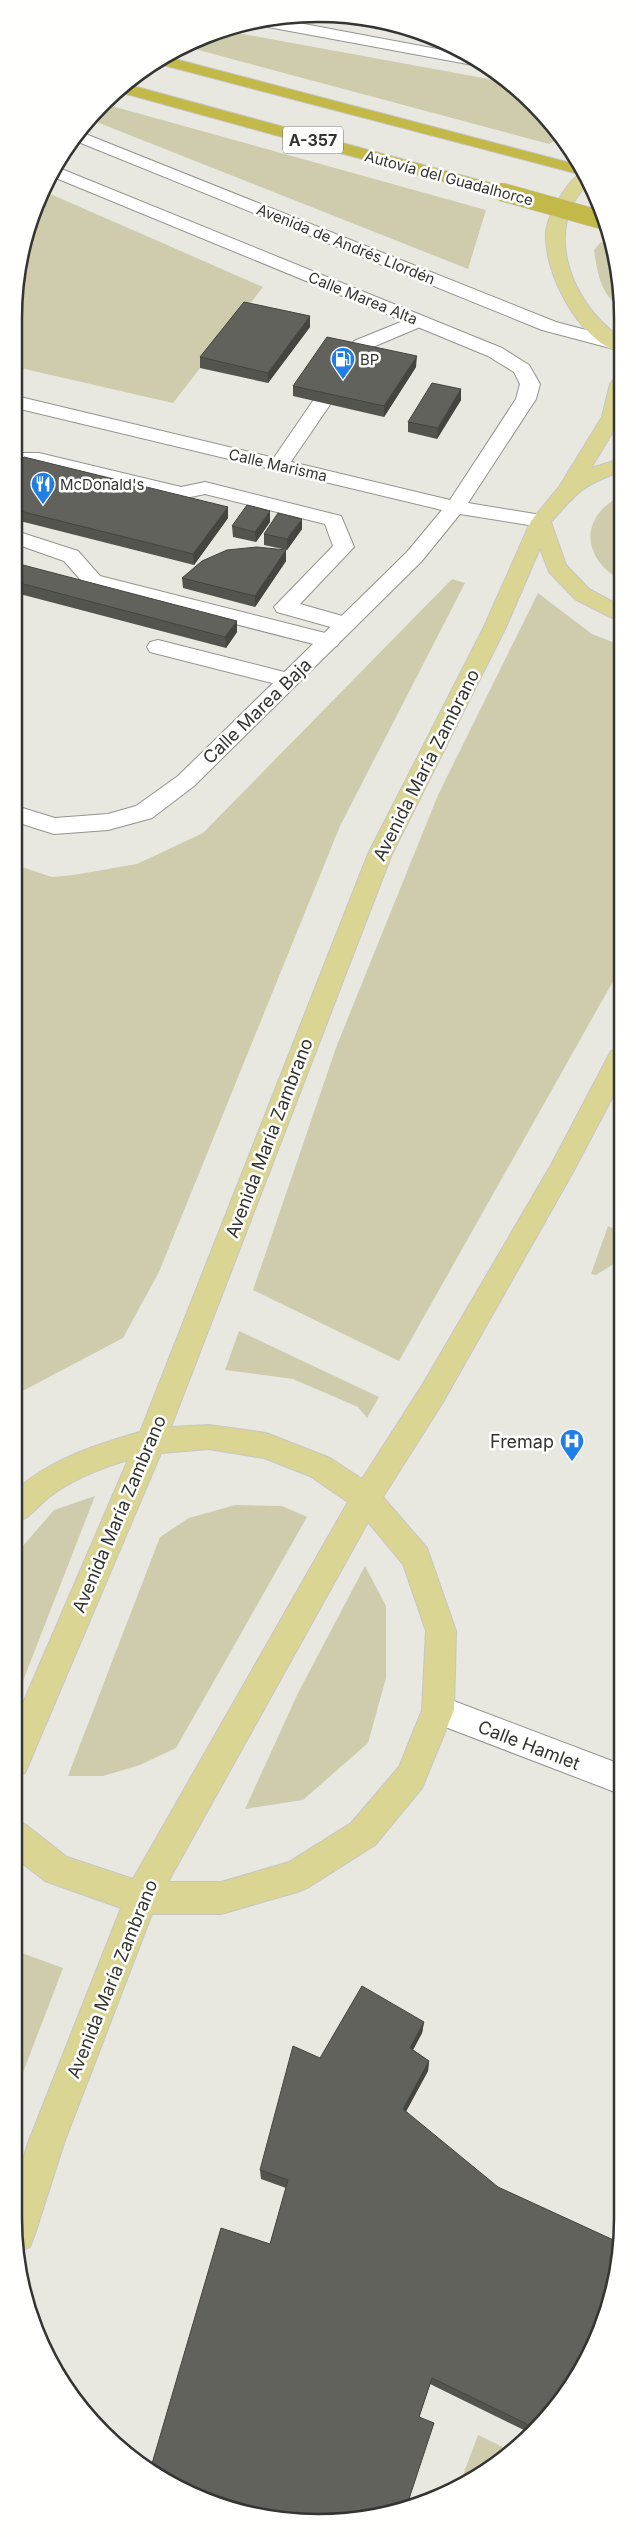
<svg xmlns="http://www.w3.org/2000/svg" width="636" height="2537" font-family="Inter,sans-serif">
<rect width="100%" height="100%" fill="#e8e8e1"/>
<!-- green -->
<path fill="#ceccad" d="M 226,31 L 505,82 L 533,103 L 559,139 L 549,144 L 191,48 Z
M 108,105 L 486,210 L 468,269 L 94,121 Z
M 46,192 L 263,287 L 173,403 L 16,367 L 16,278 Z
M 601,242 L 609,244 L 620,279 L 620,309 C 600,291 598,276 594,250 Z
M 620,496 L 620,580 C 581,556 580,518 620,496 Z
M 452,579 L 465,583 L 340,826 L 159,1272 L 123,1338 L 15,1395 L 16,865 L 52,877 L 73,875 L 137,864 L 203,833 Z
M 538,593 L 592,634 L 620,645 L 620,969 L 399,1361 L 253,1290 L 337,1045 L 438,795 Z
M 608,1226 L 620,1231 L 620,1260 L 596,1275 L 591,1274 Z
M 239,1331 L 379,1397 L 367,1418 L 358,1407 L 293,1379 L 225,1370 Z
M 95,1496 L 14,1704 L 15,1555 L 54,1510 Z
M 235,1505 L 282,1506 L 307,1517 L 176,1748 L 140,1765 L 103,1776 L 68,1776 L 160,1537 L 189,1518 Z
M 365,1566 L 386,1606 L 386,1678 L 368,1743 L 303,1800 L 245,1809 L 298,1693 Z
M 14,1950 L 63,1968 L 14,2096 Z
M 478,2435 L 511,2451 L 503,2460 L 460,2483 Z"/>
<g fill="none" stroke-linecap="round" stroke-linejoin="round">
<defs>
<path id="service" d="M 418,315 L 425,317 L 427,321 L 425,325 L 368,349 L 286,469 L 272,469 L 269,465 L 354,341 Z
M 16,453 L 39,453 L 181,487 L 205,482 L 341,516 L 354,547 L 300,604 L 353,619 L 356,624 L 353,629 L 345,631 L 277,612 L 274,607 L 333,546 L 325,524 L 205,494 L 181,499 L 39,465 L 16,465 Z
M 16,531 L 78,551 L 100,576 L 337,636 L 340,641 L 337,646 L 329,648 L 86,586 L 64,561 L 16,544 Z
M 158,640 L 296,675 L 299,680 L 296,685 L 288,687 L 150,652 L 147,647 L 150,642 Z"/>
<path id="minor" d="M 288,21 L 464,54 L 478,64 L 473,65 L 268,27 L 261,23 Z
M 83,133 L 556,322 L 620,339 L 620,347 L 614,349 L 542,330 L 76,141 Z
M 54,166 L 502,348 L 529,365 L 540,384 L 536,399 L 468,503 L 541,515 L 548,517 L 551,521 L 548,525 L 541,527 L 460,514 L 421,562 L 194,786 L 152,818 L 108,830 L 54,834 L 16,822 L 16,806 L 55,818 L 108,814 L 136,806 L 178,776 L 407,552 L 442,510 L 16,408 L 16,396 L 450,500 L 516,399 L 520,384 L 514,372 L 488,356 L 51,176 Z
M 438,1695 L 620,1764 L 620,1794 L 427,1720 L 422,1710 L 427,1700 Z"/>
<path id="primary" d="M 583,173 L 590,182 C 540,227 572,305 620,337 L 620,352 C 579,341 544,273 546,233 C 547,221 555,205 562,194 C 567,186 574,176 583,173 Z
M 620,378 L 620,420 L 591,468 L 620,459 L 620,472 C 584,484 576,493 551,522 L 566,565 L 589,589 L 620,606 L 620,622 L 575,599 L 549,572 L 540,548 L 506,627 L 392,854 L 171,1427 L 209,1425 L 266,1433 L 330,1458 L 362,1479 L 423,1384 L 551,1165 L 611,1051 L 620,1049 L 620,1083 L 573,1172 L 443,1402 L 383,1497 L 427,1548 L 456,1631 L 454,1710 L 422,1788 L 375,1845 L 309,1887 L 297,1892 L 221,1914 L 152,1914 L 64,2143 L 35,2234 L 30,2247 L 20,2251 L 14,2219 L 14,2187 L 28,2143 L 121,1908 L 45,1881 L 14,1857 L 14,1820 L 26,1825 L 67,1857 L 133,1879 L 348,1502 L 310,1476 L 264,1458 L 209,1449 L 161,1453 L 25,1773 L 14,1777 L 14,1724 L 128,1460 C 101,1468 71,1480 49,1497 C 37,1507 30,1518 15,1523 L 15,1491 C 50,1459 95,1445 140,1432 L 368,854 L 484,627 L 531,521 L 559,487 L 602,417 L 610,384 L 613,380 ZM 368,1522 L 403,1564 L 426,1631 L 422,1710 L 399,1767 L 351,1823 L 289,1862 L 221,1882 L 168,1882 Z"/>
<path id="motorway" d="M 171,58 L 578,165 L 586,176 L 159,64 Z
M 126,84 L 508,188 L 511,192 L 508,196 L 496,196 L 119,92 Z"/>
</defs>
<!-- service casing -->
<use href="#service" stroke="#94948e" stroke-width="2"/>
<!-- minor casing -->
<use href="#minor" stroke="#94948e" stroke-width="2"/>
<!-- primary casing -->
<use href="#primary" stroke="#c6c6c5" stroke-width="2"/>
<!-- motorway casing -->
<use href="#motorway" stroke="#c6c6c5" stroke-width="2"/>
<!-- service -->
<use href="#service" fill="#fff" fill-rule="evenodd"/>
<!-- minor -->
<use href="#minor" fill="#fff" fill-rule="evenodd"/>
<!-- primary -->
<use href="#primary" fill="#dad592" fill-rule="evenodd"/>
<!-- motorway -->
<use href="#motorway" fill="#c2b949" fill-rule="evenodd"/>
<defs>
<path id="motorway-bridge" d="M 502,192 L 602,220"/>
</defs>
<!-- motorway-bridge casing -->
<use href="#motorway-bridge" stroke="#c6c6c5" stroke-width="19" stroke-linecap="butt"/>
<!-- motorway-bridge -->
<use href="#motorway-bridge" stroke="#c2b949" stroke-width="18"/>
</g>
<!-- wall -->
<path fill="#54544f" d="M 310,327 L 268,383 L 200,368 L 200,357 Z
M 416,367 L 384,417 L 293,396 L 293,386 Z
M 461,389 L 461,400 L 437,439 L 408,432 L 408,422 Z
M 16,466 L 228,507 L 228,518 L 194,565 L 16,520 Z
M 270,522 L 256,542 L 233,537 L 232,526 Z
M 302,529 L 287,550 L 264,545 L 264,534 Z
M 286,550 L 286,561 L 255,607 L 183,588 L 182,578 Z
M 16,574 L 237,621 L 237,632 L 226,648 L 16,593 Z
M 618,1523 L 620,1524 L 620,1540 L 614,1538 Z
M 424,2022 L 422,2033 L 413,2050 L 429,2061 L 428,2071 L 406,2111 L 582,2371 L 528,2432 L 430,2384 L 419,2417 L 406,2508 L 270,2244 L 286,2188 L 261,2179 L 260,2170 L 320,2058 Z"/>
<!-- shaded-wall -->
<path fill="#454540" d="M 310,316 L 310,327 L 268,383 L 268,373 Z
M 417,356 L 416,367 L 384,417 L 384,406 Z
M 461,389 L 461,400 L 437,439 L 438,428 Z
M 228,507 L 228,518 L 194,565 L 193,554 Z
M 270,511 L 270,522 L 256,542 L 255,532 Z
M 302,519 L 302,529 L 287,550 L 287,539 Z
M 286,550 L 286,561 L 255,607 L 255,596 Z
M 237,621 L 237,632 L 226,648 L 225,637 Z
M 424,2022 L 422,2033 L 408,2059 L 410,2048 Z
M 429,2061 L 428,2071 L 402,2119 L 403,2109 Z"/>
<!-- building -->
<path fill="#62625c" stroke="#454540" d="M 244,302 L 310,316 L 268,373 L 200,357 Z
M 327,337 L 417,356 L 384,406 L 293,386 Z
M 432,383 L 461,389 L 438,428 L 408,422 Z
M 24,457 L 228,507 L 193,554 L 16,510 L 16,466 Z
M 247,505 L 270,511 L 255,532 L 232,526 Z
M 278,513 L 302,519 L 287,539 L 264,534 Z
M 257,547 L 286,550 L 255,596 L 182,578 L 202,561 L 227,550 Z
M 23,565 L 237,621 L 225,637 L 16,582 L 16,574 Z
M 362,1986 L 424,2022 L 410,2048 L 429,2061 L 403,2109 L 498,2187 L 620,2243 L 620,2259 L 582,2371 L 533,2427 L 432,2378 L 419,2417 L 434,2423 L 406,2508 L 298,2523 L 183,2492 L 151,2467 L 221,2228 L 270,2244 L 288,2180 L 260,2170 L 293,2046 L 320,2058 Z"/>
<!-- icons -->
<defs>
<symbol id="fuel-pin" viewBox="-11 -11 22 30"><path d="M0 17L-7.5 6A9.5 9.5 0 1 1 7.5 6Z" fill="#1f7ee7" stroke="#fffffe"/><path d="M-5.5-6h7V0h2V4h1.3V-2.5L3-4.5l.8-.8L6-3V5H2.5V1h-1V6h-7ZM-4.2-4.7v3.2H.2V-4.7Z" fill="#fff"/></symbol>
<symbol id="restaurant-pin" viewBox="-11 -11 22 30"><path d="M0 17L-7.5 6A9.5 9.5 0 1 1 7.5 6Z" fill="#1f7ee7" stroke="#fffffe"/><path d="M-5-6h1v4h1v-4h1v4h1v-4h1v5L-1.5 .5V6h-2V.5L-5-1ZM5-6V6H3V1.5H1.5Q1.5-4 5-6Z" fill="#fff"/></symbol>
<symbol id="hospital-pin" viewBox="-11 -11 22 30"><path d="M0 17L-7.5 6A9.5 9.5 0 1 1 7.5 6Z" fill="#1f7ee7" stroke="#fffffe"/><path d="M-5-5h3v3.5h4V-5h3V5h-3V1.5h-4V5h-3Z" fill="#fff"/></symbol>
</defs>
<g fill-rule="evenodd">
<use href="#fuel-pin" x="329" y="345" width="28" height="38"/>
<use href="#restaurant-pin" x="29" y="470" width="28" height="38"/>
<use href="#hospital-pin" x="558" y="1427" width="28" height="38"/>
</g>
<g text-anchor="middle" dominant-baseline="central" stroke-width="5" stroke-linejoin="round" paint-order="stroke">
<!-- far-street labels -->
<g font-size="15" fill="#343431" stroke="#fffffe">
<text transform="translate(449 178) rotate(15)">Autovía del Guadalhorce</text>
<text transform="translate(346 244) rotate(22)">Avenida de Andrés Llordén</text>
<text transform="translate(363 298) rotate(22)">Calle Marea Alta</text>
<text transform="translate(278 465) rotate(13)">Calle Marisma</text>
</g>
<!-- far-poi labels -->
<g font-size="15" fill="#343431" stroke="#fffffe" text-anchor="start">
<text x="360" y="359">BP</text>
<text x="60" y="484">McDonald's</text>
</g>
<!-- shield labels -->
<rect fill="#fffffe" stroke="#71716e" stroke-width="1" x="283" y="126.5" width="60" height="27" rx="4"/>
<g font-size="16" font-weight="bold" fill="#343431">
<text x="313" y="140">A-357</text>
</g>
<!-- street labels -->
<g font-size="18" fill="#343431" stroke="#fffffe">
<text transform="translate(257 711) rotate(-44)">Calle Marea Baja</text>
<text transform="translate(426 765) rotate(-63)">Avenida María Zambrano</text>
<text transform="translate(269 1138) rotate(-69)">Avenida María Zambrano</text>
<text transform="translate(119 1514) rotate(-67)">Avenida María Zambrano</text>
<text transform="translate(529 1745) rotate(21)">Calle Hamlet</text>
<text transform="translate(112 1979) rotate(-68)">Avenida María Zambrano</text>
</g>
<!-- poi labels -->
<g font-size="18" fill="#343431" stroke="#fffffe" text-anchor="end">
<text x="554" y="1441">Fremap</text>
</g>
</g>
<!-- crop -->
<path d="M0 0H636V2537H0ZM318 22H318A296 296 0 0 1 614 318V2218A296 296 0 0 1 318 2514H318A296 296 0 0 1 22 2218V318A296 296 0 0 1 318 22Z" fill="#fffffe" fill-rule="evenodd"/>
<path fill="none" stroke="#343431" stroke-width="2.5" d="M318 22H318A296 296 0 0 1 614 318V2218A296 296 0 0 1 318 2514H318A296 296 0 0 1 22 2218V318A296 296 0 0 1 318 22Z"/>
</svg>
